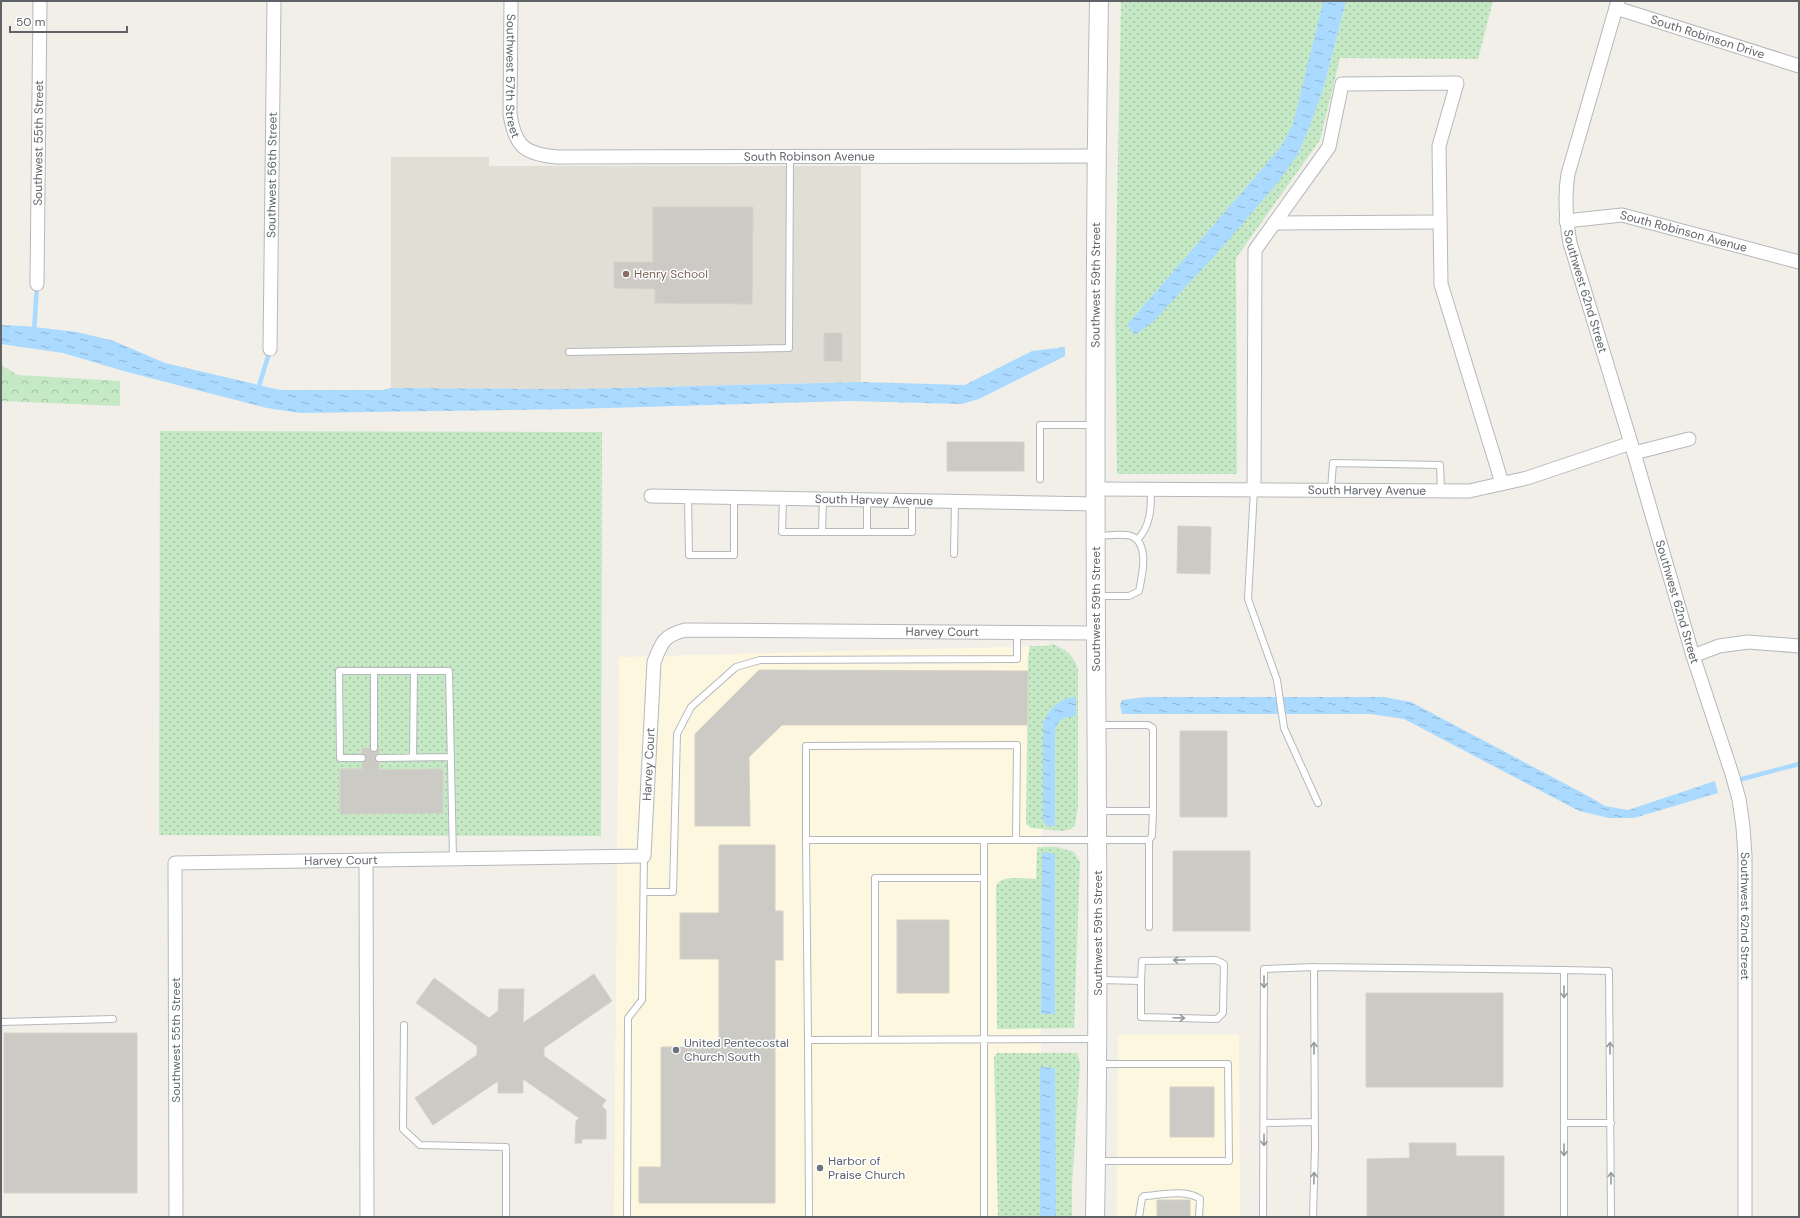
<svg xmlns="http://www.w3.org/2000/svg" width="1800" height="1218" font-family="'DM Sans',sans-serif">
<defs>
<pattern id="grass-dots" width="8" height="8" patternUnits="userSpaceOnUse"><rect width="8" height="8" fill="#c5e8c5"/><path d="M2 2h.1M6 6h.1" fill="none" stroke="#a3c0a4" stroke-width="1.8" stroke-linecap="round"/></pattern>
<pattern id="forest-crowns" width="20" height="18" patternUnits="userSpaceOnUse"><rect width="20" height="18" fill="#c5e8c5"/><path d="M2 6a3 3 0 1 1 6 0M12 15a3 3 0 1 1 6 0" fill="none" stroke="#a3c0a4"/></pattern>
<pattern id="water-ripples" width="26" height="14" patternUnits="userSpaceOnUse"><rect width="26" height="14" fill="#aadaff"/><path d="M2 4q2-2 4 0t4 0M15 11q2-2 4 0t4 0" fill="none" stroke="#8eb4d2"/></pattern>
</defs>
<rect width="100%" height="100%" fill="#f1efe8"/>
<!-- commercial -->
<path fill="#fef7e0" d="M 1049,646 L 1043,723 L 1040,1217 L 614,1217 L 619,657 Z
M 1118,1035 L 1239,1035 L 1240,1217 L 1117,1217 Z"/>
<!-- education -->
<path fill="#e1ded6" d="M 391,157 L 489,157 L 489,166 L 861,166 L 861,382 L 575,389 L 391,388 Z"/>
<!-- grass -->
<path fill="url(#grass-dots)" d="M 1121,1 L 1324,1 L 1293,124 L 1280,148 L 1127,325 L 1135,335 L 1298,154 L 1311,123 L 1325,83 L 1346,1 L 1493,1 L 1478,59 L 1340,58 L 1320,140 L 1236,258 L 1237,474 L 1117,474 L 1115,313 Z
M 160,431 L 602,432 L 601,836 L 159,835 Z
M 1053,644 C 1067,650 1073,655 1078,669 L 1078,807 L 1075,825 L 1071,829 L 1062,831 L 1031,828 L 1026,824 L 1028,658 L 1030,646 L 1048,646 Z
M 1037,847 L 1057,847 L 1074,852 L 1080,862 L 1074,1028 L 997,1029 L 996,886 C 1001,874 1025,879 1036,879 Z
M 997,1053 L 1077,1053 L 1080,1064 L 1072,1185 L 1072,1217 L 998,1217 L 994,1057 Z"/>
<!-- forest -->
<path fill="url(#forest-crowns)" d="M 1,365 L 18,375 L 120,381 L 120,406 L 1,401 Z"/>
<!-- water -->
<path fill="url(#water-ripples)" d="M 1346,1 L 1325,83 L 1311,123 L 1298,154 L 1279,181 L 1219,251 L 1154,321 L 1135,335 L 1127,325 L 1280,148 L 1293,124 L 1323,2 Z
M 1,325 L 25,326 L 77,332 L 114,341 L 165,363 L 280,390 L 384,390 L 391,388 L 575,389 L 861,382 L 965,385 L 1032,351 L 1065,347 L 1065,356 L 979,399 L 962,404 L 849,401 L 573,409 L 300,413 L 267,408 L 127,372 L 63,353 L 1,344 Z
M 1076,697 L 1076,716 C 1064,717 1059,718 1055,730 L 1055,826 L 1047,826 L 1043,821 L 1043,723 C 1049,708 1060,698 1076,697 Z
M 1147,697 L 1384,697 L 1411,702 L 1590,797 L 1605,806 L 1628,810 L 1715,781 L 1718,793 L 1634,818 L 1609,818 L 1579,811 L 1404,719 L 1370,714 L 1122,714 L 1120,705 L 1122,700 Z
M 1042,852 L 1055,854 L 1055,1014 L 1041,1014 Z
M 1040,1067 L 1055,1068 L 1056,1217 L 1040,1217 Z"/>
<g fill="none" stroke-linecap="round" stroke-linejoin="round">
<!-- stream -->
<path stroke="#aadaff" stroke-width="4.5" d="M 34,333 L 37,284
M 258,389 L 270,350
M 1742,779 L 1799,764"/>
</g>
<!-- building -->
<path fill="#cccac5" stroke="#d6d1c6" d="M 653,207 L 753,207 L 752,304 L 655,303 L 655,289 L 614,288 L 614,262 L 653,262 Z
M 824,333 L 842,333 L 842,361 L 824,361 Z
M 947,442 L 1024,442 L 1024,471 L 947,471 Z
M 1178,526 L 1211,527 L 1210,574 L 1177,573 Z
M 759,670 L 1028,671 L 1027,725 L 782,725 L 749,757 L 750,826 L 695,826 L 695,734 Z
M 1180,731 L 1227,731 L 1227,817 L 1180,817 Z
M 362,748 L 379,748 L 379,770 L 443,769 L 443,813 L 340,814 L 340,769 L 362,769 Z
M 719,845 L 775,845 L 775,911 L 783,911 L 783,960 L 775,960 L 775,1203 L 639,1203 L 639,1167 L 661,1167 L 661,1047 L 719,1047 L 719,959 L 680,959 L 680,913 L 719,913 Z
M 1173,851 L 1250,851 L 1250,931 L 1173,931 Z
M 897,920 L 949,920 L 949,993 L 897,993 Z
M 594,974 L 612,1001 L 544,1048 L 544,1056 L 606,1100 L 602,1106 L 606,1110 L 606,1139 L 582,1139 L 582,1143 L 575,1143 L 576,1121 L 579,1118 L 523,1079 L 523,1093 L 498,1093 L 498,1081 L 433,1125 L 415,1098 L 477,1055 L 477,1046 L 416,1003 L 434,978 L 489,1018 L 498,1011 L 499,989 L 524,989 L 523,1023 Z
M 1366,993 L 1503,993 L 1503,1087 L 1366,1087 Z
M 4,1033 L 137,1033 L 137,1193 L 4,1193 Z
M 1170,1087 L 1214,1087 L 1214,1137 L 1170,1137 Z
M 1409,1143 L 1456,1143 L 1456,1156 L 1504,1156 L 1504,1217 L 1367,1217 L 1367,1159 L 1410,1158 Z
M 1157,1200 L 1190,1200 L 1190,1217 L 1157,1217 Z"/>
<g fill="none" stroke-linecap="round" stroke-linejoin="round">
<defs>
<path id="service" d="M 569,352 L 789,348 L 790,157
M 1040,479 L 1040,425 L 1094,425
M 1254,490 L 1248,599 L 1277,680 L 1284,728 L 1318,803
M 1331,490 L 1333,463 L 1440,465 L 1441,491
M 688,497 L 689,555 L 734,555 L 734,497
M 783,498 L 782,532 L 912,532 L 912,500
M 867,500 L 867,532
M 822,532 L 823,499
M 1096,536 C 1106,536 1121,533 1131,536 C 1150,543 1142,576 1139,591 L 1129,596 L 1098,596
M 1137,540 C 1151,526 1151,508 1151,490
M 954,554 L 955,501
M 374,671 L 374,748
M 1098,725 L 1148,725 L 1153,728 L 1153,811 L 1099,811
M 413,757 L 414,671
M 362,758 L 340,758 L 339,671 L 449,671 L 453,859
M 379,758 L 451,757
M 806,840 L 806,746 L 1017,745 L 1016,840
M 984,840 L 984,1217
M 644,892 L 673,892 L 677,734 L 691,707 L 736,667 L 760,660 L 1017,659 L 1017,632
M 1149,927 L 1149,840
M 1314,967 L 1564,970
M 1100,980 L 1141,981 L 1141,1017 L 1217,1019 L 1223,1013 L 1224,964 L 1216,960 L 1142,961 L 1141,981
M 1,1022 L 113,1019
M 404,1025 L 403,1129 L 420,1145 L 506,1147 L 506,1217
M 808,1040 L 806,840 L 1149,840 L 1152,836 L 1153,811
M 875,1040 L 875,878 L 984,878
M 1264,1123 L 1314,1122
M 1564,1123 L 1611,1123
M 1098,1161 L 1229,1161 L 1228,1064 L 1099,1064
M 627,1217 L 628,1018 L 642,1000 L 644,856
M 809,1217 L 808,1040 L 1095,1039
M 1139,1217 L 1142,1198 L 1144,1196 C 1160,1195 1186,1189 1200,1199 L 1199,1217
M 1263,1217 L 1264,969 L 1314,967 L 1315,1148 L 1313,1217
M 1564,1217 L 1564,970 L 1609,971 L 1611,1217"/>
<g id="minor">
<path id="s1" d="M 511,1 L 510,114 C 515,146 524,154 557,157 L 1096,156"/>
<path id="s2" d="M 1618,1 L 1568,174 C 1564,198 1566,220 1570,243 L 1634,453 L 1693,656 L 1732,774 L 1739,799 L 1743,827 L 1745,856 L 1745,1217"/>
<path id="s3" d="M 1616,8 L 1799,66"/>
<path id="s4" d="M 1566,221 L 1622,215 L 1799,262"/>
<path d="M 1274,223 L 1439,222"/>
<path id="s5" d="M 37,284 L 40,1"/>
<path id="s6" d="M 270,349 L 274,1"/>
<path d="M 1634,453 L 1689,439"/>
<path id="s7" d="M 1096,489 L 1469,491 L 1527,478 L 1631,443"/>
<path d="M 1254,490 L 1255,250 L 1329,147 L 1342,84 L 1457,83 L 1439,146 L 1441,284 L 1502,483"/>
<path id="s8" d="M 651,496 L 1096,504"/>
<path d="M 1693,656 L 1719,646 L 1748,642 L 1799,646"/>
<path d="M 366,860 L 367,1217"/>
<path id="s9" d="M 176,1217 L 175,863 L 644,856 L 654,662 C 662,642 663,636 685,630 L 1096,633"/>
</g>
<g id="secondary">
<path id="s10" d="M 1095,1217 C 1099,1023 1097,830 1096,637 C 1095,425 1095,213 1099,1"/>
</g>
</defs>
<!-- service casing -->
<use href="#service" stroke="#b5b8bc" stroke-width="8"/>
<!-- minor casing -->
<use href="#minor" stroke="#b5b8bc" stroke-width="15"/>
<!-- secondary casing -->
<use href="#secondary" stroke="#b6babf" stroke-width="20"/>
<!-- service -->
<use href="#service" stroke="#fff" stroke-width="6"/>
<!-- minor -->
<use href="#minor" stroke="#fff" stroke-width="13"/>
<!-- secondary -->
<use href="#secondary" stroke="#fff" stroke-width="18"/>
</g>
<!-- one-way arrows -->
<defs><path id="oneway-shaft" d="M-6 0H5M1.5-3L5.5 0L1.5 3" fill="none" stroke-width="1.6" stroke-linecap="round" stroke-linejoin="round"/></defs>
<g stroke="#979a9d">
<use href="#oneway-shaft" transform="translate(1179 960) rotate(179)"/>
<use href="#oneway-shaft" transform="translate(1264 982) rotate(90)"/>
<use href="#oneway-shaft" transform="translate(1564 992) rotate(90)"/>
<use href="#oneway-shaft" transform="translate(1179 1018) rotate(2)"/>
<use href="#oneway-shaft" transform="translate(1314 1048) rotate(-90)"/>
<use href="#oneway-shaft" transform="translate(1610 1048) rotate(-90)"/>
<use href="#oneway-shaft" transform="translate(1264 1140) rotate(90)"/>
<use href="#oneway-shaft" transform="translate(1564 1150) rotate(90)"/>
<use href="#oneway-shaft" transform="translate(1314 1178) rotate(-89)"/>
<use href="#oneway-shaft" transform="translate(1611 1178) rotate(-90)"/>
</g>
<!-- markers -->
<circle fill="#8d6e63" stroke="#fff" stroke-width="1.5" cx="626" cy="274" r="4"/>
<g fill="#6b7280" stroke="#fff" stroke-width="1.5">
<circle cx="676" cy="1050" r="4"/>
<circle cx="820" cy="1168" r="4"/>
</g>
<g text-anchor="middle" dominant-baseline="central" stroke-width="3" stroke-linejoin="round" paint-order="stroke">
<!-- street labels -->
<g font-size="12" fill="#5f6368" stroke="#fff">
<text stroke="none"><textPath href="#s3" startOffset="96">South Robinson Drive</textPath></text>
<text stroke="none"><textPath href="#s1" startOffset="75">Southwest 57th Street</textPath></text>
<text stroke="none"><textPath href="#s5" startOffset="141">Southwest 55th Street</textPath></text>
<text stroke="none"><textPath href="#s1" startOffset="437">South Robinson Avenue</textPath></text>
<text stroke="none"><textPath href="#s6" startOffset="174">Southwest 56th Street</textPath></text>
<text stroke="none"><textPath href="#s4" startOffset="120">South Robinson Avenue</textPath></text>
<text stroke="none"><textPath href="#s10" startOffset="932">Southwest 59th Street</textPath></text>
<text stroke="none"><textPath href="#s2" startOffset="300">Southwest 62nd Street</textPath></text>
<text stroke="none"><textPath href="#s7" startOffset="271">South Harvey Avenue</textPath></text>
<text stroke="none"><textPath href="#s8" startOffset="223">South Harvey Avenue</textPath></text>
<text stroke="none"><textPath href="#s2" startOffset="624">Southwest 62nd Street</textPath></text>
<text transform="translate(1096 609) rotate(-90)">Southwest 59th Street</text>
<text stroke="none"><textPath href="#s9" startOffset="1322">Harvey Court</textPath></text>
<text stroke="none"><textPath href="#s9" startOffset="915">Harvey Court</textPath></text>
<text stroke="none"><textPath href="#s9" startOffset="520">Harvey Court</textPath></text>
<text stroke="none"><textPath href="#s2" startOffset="948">Southwest 62nd Street</textPath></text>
<text transform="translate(1098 933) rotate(-90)">Southwest 59th Street</text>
<text transform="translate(176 1040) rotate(-90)">Southwest 55th Street</text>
</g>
<!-- education labels -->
<g font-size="12" fill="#785e54" stroke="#fff" text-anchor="start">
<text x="634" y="274">Henry School</text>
</g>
<!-- worship labels -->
<g font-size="12" fill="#5b616d" stroke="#fff" text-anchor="start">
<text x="684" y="1043">United Pentecostal<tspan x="684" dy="14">Church South</tspan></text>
<text x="828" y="1161">Harbor of<tspan x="828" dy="14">Praise Church</tspan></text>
</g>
</g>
<!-- border -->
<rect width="1800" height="1218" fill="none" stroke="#5f6368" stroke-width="4"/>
<!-- scale -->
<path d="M10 26v6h117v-6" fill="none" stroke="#5f6368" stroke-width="2"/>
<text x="16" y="26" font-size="12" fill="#5f6368" stroke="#ffffff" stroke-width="3" paint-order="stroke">50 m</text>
</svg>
